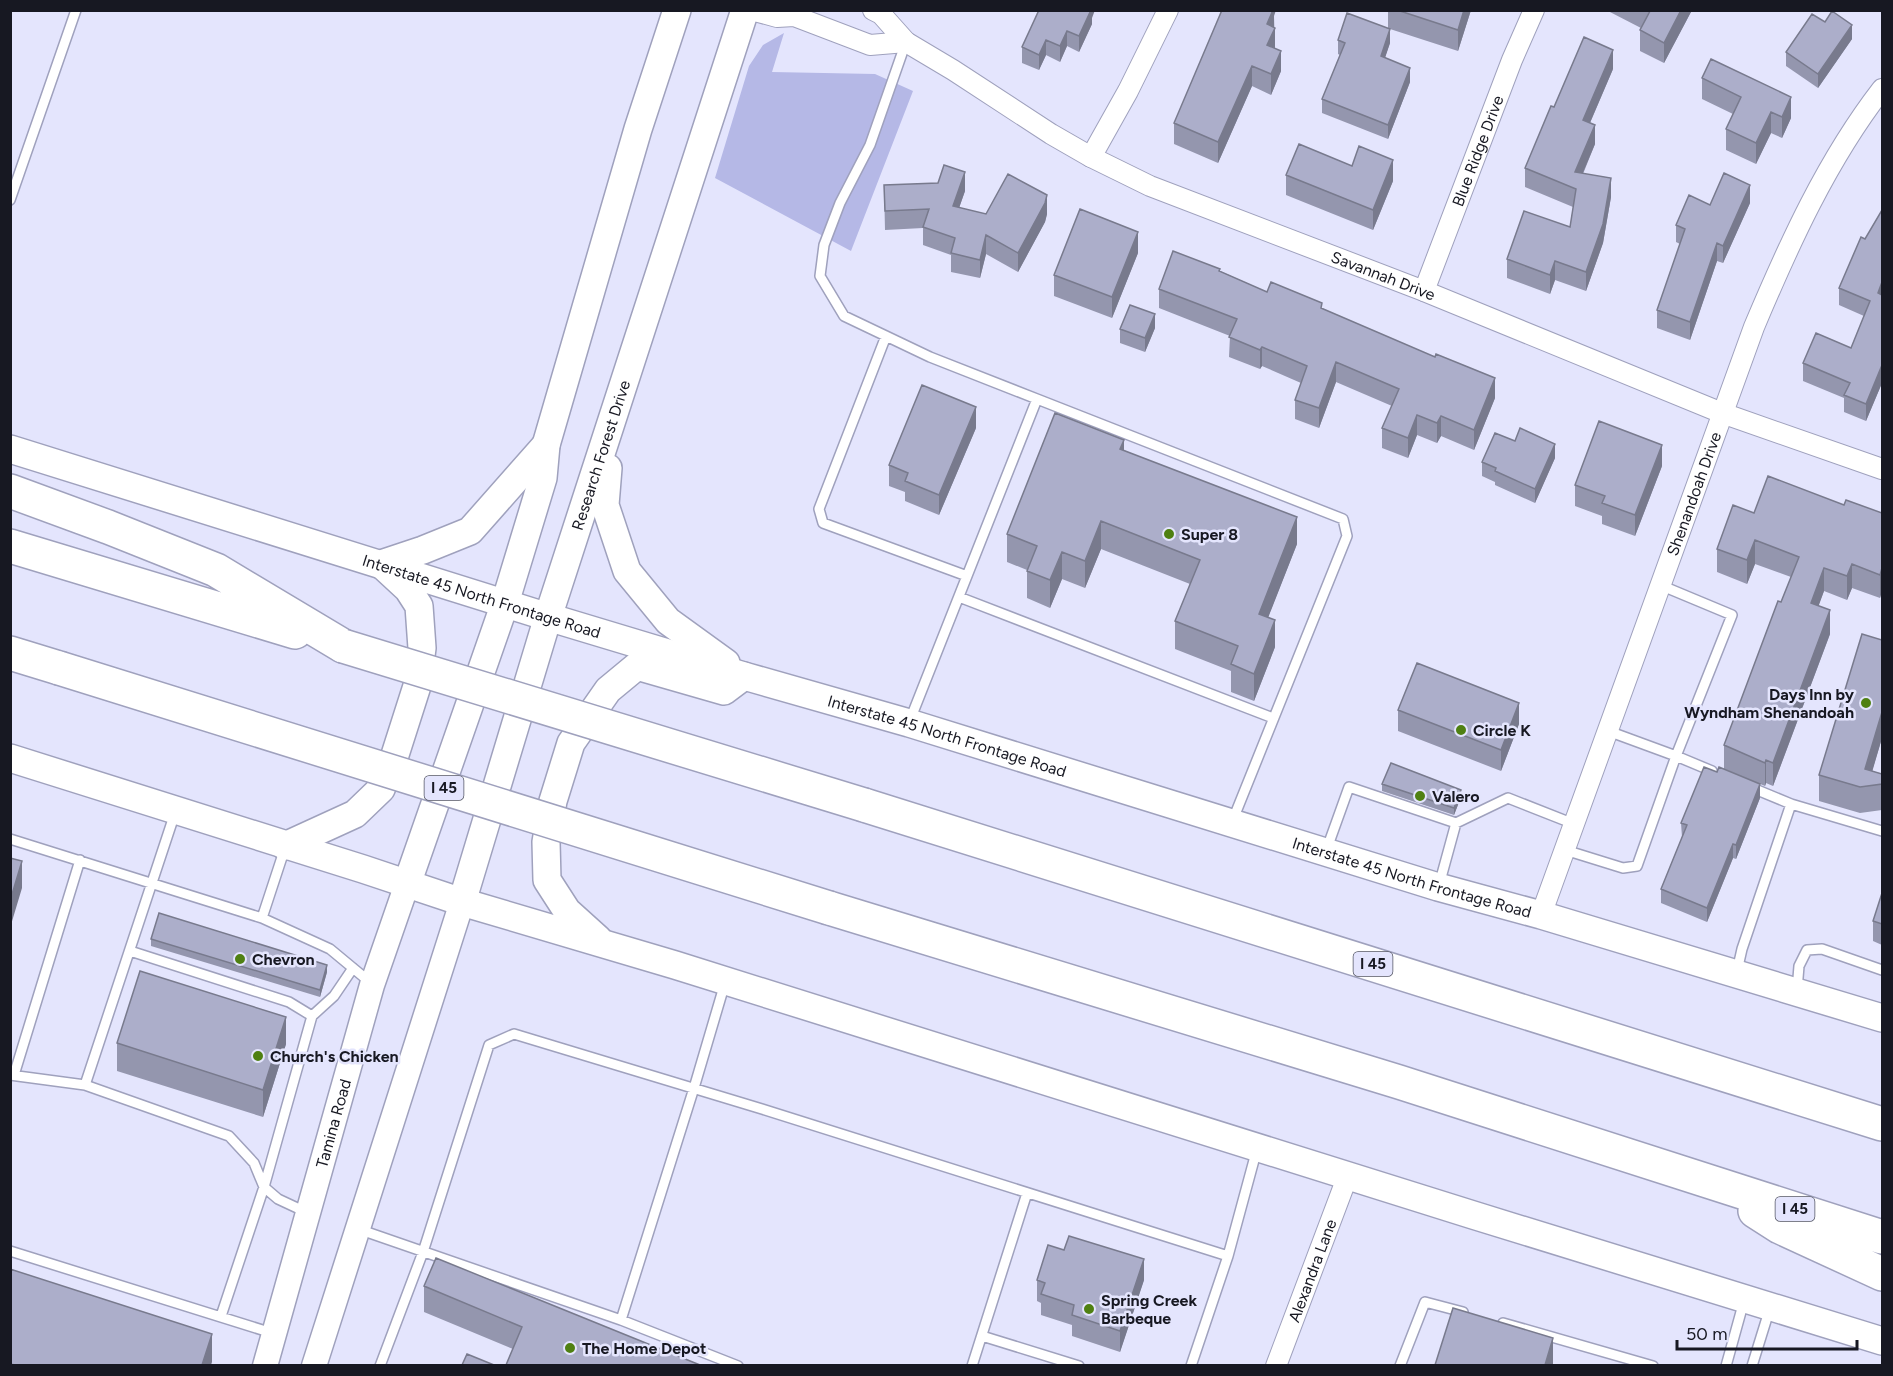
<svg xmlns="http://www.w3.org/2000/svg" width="1893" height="1376" font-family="Figtree,sans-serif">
<rect width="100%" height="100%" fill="#e4e5fd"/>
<!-- green -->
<path fill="#b5b8e6" d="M 784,33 L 772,72 L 875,74 L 913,91 L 851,251 L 715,178 L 749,66 L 763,45 Z"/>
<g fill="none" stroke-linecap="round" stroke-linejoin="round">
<defs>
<path id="service" d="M 906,42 L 870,145 L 840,203 L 824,245 L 820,276 L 844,316 L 930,357 L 1037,399
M 10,200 L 76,10
M 886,336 L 819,509 L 823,523 L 967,576
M 959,597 L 1273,718
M 910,720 L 1037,399 L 1343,519 L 1347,536 L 1232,822
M 1608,731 L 1676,756 L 1732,615 L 1660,585
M 1791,804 L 1882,831
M 175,813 L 85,1085 L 229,1136 L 254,1163 L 264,1187 L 278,1199 L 308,1213
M 10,839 L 262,918
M 285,848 L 262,918 L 330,949 L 371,983
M 1565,850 L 1623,868 L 1637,866 L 1676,756 L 1712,771
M 1326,851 L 1349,787 L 1456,823 L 1508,798 L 1574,824
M 1439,885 L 1456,823
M 130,951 L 289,1002 L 312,1016
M 1737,971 L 1742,949 L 1791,804 L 1750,787
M 1797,990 L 1799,966 L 1807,950 L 1822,949 L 1882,970
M 10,1075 L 85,1085
M 14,1075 L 80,860
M 358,1229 L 621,1320 L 694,1088 L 725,983
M 10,1251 L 272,1333
M 221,1316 L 264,1187 L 312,1016 L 334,996 L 353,968
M 621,1320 L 738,1366
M 1503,1323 L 1653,1366
M 982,1336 L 1079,1366
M 380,1366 L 423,1252 L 489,1045 L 514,1034 L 762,1109 L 1228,1256 L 1257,1149
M 972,1366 L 1027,1193
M 1191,1366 L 1228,1256
M 1400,1366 L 1425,1302 L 1463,1312
M 1726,1366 L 1744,1301
M 1752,1366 L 1770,1308"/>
<g id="minor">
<path d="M 751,10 L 777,17 L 794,16 L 870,45 L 906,42"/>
<path id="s1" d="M 873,10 L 881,14 L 906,42 L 953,70 L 1051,134 L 1091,157 L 1150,186 L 1424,291 L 1722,413 L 1882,469"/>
<path d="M 1091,157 L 1128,91 L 1168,10"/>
<path id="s2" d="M 1424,291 L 1512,60 L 1534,10"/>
<path id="s3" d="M 1541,915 L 1754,327 C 1789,244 1827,160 1882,89"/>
<path id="s4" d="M 1276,1366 L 1348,1175"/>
</g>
<g id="tertiary">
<path id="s5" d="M 265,1366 L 372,985 L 407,884"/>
<path d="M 314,1366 L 462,902"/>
</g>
<g id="secondary">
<path id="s6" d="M 10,449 L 548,617 L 744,676 L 909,723 L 1438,887 L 1541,915 L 1882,1018"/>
<path d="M 608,468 L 605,505 L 627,571 L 668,621 L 726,663"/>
<path d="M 10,758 L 363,869 L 462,902 L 675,965 L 1473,1215 L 1882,1341"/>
<path d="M 285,846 L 355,814 L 381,789 L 394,758 L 417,686 L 422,648 L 419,606 L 408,589 L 381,564 L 423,550 L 470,531 L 546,445"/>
<path d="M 407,884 L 505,603 L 543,478 L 546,445 L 638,129 L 677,10"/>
<path id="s7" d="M 462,902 L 548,617 L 745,10"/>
<path d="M 598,939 L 567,911 L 547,880 L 546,842 L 553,801 L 571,743 L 608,690 L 637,666 L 724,691 L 744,676"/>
</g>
<path id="motorway" d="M 10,491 L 108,527 L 216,570 L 343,646
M 10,546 L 295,632
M 10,653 L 59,668
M 864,805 L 1882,1124
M 829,908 L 1399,1082 L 1882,1237
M 1755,1211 L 1780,1227 L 1882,1274"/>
</defs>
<!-- service casing -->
<use href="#service" stroke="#9fa1bd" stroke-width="12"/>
<!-- minor casing -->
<use href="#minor" stroke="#9fa1bd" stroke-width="22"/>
<!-- tertiary casing -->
<use href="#tertiary" stroke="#9fa1bd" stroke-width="27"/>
<!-- secondary casing -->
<use href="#secondary" stroke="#9fa1bd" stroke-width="30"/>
<!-- motorway casing -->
<use href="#motorway" stroke="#9fa1bd" stroke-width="36"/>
<!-- service -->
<use href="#service" stroke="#fff" stroke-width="9"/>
<!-- minor -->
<use href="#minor" stroke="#fff" stroke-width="20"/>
<!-- tertiary -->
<use href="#tertiary" stroke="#fff" stroke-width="24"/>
<!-- secondary -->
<use href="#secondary" stroke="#fff" stroke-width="27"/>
<!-- motorway -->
<use href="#motorway" stroke="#fff" stroke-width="33"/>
<defs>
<path id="motorway-bridge" d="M 343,646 L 864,805
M 59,668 L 829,908"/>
</defs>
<!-- motorway-bridge casing -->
<use href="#motorway-bridge" stroke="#9fa1bd" stroke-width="36" stroke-linecap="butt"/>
<!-- motorway-bridge -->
<use href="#motorway-bridge" stroke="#fff" stroke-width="33"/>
</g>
<!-- wall -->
<path fill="#9496ae" d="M 1388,10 L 1471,10 L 1458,51 L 1390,29 L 1390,43 L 1385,57 L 1410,82 L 1388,139 L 1322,113 L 1322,99 L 1340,55 L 1338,54 L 1338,40 L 1388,28 Z
M 1692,10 L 1664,63 L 1640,51 L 1640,30 L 1641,28 L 1608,11 Z
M 1274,16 L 1275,48 L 1281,71 L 1271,95 L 1252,86 L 1218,163 L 1174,144 L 1174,123 Z
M 1092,18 L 1092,24 L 1079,52 L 1067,46 L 1060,62 L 1046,55 L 1039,70 L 1022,63 L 1022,47 Z
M 1825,22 L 1852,39 L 1818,88 L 1786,66 L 1786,52 Z
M 1613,69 L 1590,123 L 1595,144 L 1583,174 L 1611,197 L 1603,243 L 1586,291 L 1555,280 L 1550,294 L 1507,278 L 1507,259 L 1570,227 L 1573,207 L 1525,187 L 1525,168 L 1554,107 Z
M 1702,78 L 1791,118 L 1782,138 L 1771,133 L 1756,164 L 1726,150 L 1726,129 L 1733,114 L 1702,99 Z
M 1352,166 L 1393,181 L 1373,230 L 1286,195 L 1286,175 Z
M 884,185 L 965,191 L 959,208 L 986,214 L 1047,214 L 1045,222 L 1018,272 L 986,254 L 980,278 L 951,272 L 951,255 L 923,245 L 923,228 L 885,230 Z
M 1750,203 L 1723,263 L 1717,261 L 1690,340 L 1657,328 L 1657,310 L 1680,244 L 1676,242 L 1676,225 L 1710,205 Z
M 1882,210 L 1882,383 L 1866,421 L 1844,412 L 1844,398 L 1803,381 L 1803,363 L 1851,348 L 1864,316 L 1839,305 L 1839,288 L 1865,239 Z
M 1138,253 L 1112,318 L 1054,296 L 1054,275 Z
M 1220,271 L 1267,292 L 1322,308 L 1495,398 L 1474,450 L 1441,436 L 1437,443 L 1417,435 L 1408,458 L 1382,448 L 1382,428 L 1392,406 L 1336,382 L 1319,428 L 1295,419 L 1295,400 L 1301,383 L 1262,366 L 1260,369 L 1229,357 L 1230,336 L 1159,308 L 1159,289 Z
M 1155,328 L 1145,352 L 1120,343 L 1120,329 Z
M 976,428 L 939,515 L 905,501 L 905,492 L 889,486 L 889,465 Z
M 1515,441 L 1555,458 L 1535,503 L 1495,485 L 1495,482 L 1482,476 L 1482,462 Z
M 1124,450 L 1297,544 L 1268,617 L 1275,647 L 1254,701 L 1231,692 L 1231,671 L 1175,649 L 1175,621 L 1190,584 L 1101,549 L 1085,588 L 1062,579 L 1050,608 L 1027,598 L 1027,570 L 1007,562 L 1007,534 Z
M 1662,466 L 1635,536 L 1602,524 L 1602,516 L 1575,506 L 1575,485 Z
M 1844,505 L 1882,513 L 1882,591 L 1880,598 L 1852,588 L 1847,600 L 1824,591 L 1818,606 L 1830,634 L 1773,786 L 1766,783 L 1765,786 L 1724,769 L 1724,745 L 1791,577 L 1755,564 L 1747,584 L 1717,572 L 1717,549 L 1754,513 Z
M 1882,640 L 1882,738 L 1872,771 L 1882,774 L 1882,810 L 1860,813 L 1819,801 L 1819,775 Z
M 1398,710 L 1519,724 L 1501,771 L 1398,731 Z
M 1382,784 L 1461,797 L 1454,815 L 1382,791 Z
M 1760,798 L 1736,859 L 1733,858 L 1707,922 L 1661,903 L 1661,889 L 1682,837 L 1681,823 Z
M 1882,893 L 1882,945 L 1873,941 L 1873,921 Z
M 151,939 L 327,972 L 320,997 L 151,946 Z
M 117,1043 L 286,1044 L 263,1117 L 117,1071 Z
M 1037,1280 L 1144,1280 L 1120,1352 L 1072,1336 L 1072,1325 L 1041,1315 L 1041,1303 L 1037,1301 Z
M 424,1286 L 700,1365 L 513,1349 L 424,1312 Z"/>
<!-- shaded-wall -->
<path fill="#787a8d" d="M 1089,10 L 1095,10 L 1092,18 L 1092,24 L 1079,52 L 1079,36 Z
M 1270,10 L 1276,10 L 1274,16 L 1274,29 L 1267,24 Z
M 1464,10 L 1471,10 L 1458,51 L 1458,30 Z
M 1681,10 L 1692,10 L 1664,63 L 1664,43 Z
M 1852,25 L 1852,39 L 1818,88 L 1818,74 Z
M 1275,28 L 1275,49 L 1267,45 Z
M 1390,29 L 1390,43 L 1381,70 L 1381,56 Z
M 1067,31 L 1067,46 L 1060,62 L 1060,46 Z
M 1046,40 L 1046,55 L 1039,70 L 1039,55 Z
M 1613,50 L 1613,69 L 1583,139 L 1583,120 Z
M 1281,51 L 1281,71 L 1271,95 L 1271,74 Z
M 1252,66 L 1252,86 L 1218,163 L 1218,142 Z
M 1410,68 L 1410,82 L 1388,139 L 1388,125 Z
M 1791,97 L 1791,118 L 1782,138 L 1782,117 Z
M 1771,112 L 1771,133 L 1756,164 L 1756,143 Z
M 1595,125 L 1595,144 L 1576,189 L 1575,172 Z
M 1393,160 L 1393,181 L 1373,230 L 1373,210 Z
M 965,172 L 965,191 L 953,225 L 953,206 Z
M 1611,178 L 1611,197 L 1603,243 L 1586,291 L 1586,272 Z
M 1750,185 L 1750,203 L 1723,263 L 1723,246 Z
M 1047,195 L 1047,214 L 1045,222 L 1018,272 L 1018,253 Z
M 1138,232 L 1138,253 L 1112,318 L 1112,297 Z
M 986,235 L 986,254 L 980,278 L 980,260 Z
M 1717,243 L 1717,261 L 1690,340 L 1690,322 Z
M 1555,261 L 1555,280 L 1550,294 L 1550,275 Z
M 1882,282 L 1882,300 L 1878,293 Z
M 1155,314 L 1155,328 L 1145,352 L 1145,338 Z
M 1262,347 L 1262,366 L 1260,369 L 1260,350 Z
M 1336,362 L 1336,382 L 1319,428 L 1319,408 Z
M 1882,365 L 1882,383 L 1866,421 L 1866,404 Z
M 1495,378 L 1495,398 L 1474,450 L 1474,430 Z
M 976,407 L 976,428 L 939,515 L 939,495 Z
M 1417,415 L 1417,435 L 1408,458 L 1408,438 Z
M 1441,416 L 1441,436 L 1437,443 L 1437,423 Z
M 1124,440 L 1124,467 L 1120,449 Z
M 1555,444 L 1555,458 L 1535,503 L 1535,489 Z
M 1662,445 L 1662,466 L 1635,536 L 1635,515 Z
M 1297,517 L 1297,544 L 1259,641 L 1259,614 Z
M 1101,521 L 1101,549 L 1085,588 L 1085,561 Z
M 1755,540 L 1755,564 L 1747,584 L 1747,560 Z
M 1062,552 L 1062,579 L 1050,608 L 1050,580 Z
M 1852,564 L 1852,588 L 1847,600 L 1847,576 Z
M 1824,568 L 1824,591 L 1811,627 L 1811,603 Z
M 1882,568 L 1882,591 L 1880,598 L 1880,575 Z
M 1830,610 L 1830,634 L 1773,786 L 1773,763 Z
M 1275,620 L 1275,647 L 1254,701 L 1254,674 Z
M 1519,703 L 1519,724 L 1501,771 L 1501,750 Z
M 1882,712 L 1882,738 L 1868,786 L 1865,769 Z
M 1766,760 L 1766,783 L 1765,786 L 1765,763 Z
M 1760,784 L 1760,798 L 1736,859 L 1736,845 Z
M 1461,790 L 1461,797 L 1454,815 L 1454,808 Z
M 1733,844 L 1733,858 L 1707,922 L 1707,908 Z
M 22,861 L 22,888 L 10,928 L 10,901 Z
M 327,965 L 327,972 L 320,997 L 320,990 Z
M 286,1017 L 286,1044 L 263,1117 L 263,1090 Z
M 1144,1259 L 1144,1280 L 1120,1352 L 1120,1331 Z
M 212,1334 L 212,1362 L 211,1365 L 202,1365 Z
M 1553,1338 L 1553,1365 L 1545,1365 Z"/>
<!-- building -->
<path fill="#acaeca" stroke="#787a8d" stroke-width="1.5" d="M 1039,10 L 1091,10 L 1079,36 L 1067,31 L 1060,46 L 1046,40 L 1039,55 L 1022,47 Z
M 1222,10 L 1273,10 L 1267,24 L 1275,28 L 1267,45 L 1281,51 L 1271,74 L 1252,66 L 1218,142 L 1174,123 Z
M 1397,10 L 1464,10 L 1458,30 Z
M 1648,10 L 1681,10 L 1664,43 L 1640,30 L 1650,11 Z
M 1832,11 L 1852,25 L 1818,74 L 1786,52 L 1812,14 L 1825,22 Z
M 1347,13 L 1390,29 L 1381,56 L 1410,68 L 1388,125 L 1322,99 L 1345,43 L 1338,40 Z
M 1584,37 L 1613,50 L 1583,120 L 1595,125 L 1575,172 L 1611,178 L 1603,224 L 1586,272 L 1555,261 L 1550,275 L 1507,259 L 1524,211 L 1570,227 L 1576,189 L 1525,168 L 1551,106 L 1554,107 Z
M 1711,59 L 1791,97 L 1782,117 L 1771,112 L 1756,143 L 1726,129 L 1741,97 L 1702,78 Z
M 1299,144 L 1352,166 L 1359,146 L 1393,160 L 1373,210 L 1286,175 Z
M 944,165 L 965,172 L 953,206 L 986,214 L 1008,174 L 1047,195 L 1045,203 L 1018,253 L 986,235 L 980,260 L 951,253 L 955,238 L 923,227 L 929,209 L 885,211 L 884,185 L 938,183 Z
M 1724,173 L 1750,185 L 1723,246 L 1717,243 L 1690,322 L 1657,310 L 1685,229 L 1676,225 L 1689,195 L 1710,205 Z
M 1080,209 L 1138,232 L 1112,297 L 1054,275 Z
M 1882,210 L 1882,282 L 1878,293 L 1882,295 L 1882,365 L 1866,404 L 1844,395 L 1850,383 L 1803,363 L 1816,333 L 1851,348 L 1870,301 L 1839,288 L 1861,237 L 1865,239 Z
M 1173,251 L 1220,269 L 1219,271 L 1267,292 L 1271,282 L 1322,303 L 1321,308 L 1435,357 L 1436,354 L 1495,378 L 1474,430 L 1441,416 L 1437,423 L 1417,415 L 1408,438 L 1382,428 L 1399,389 L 1336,362 L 1319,408 L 1295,400 L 1307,366 L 1262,347 L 1260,350 L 1229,337 L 1237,319 L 1159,289 Z
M 1130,305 L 1155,314 L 1145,338 L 1120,329 Z
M 922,385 L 976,407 L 939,495 L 905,481 L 908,473 L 889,465 Z
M 1055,413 L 1124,440 L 1120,449 L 1297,517 L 1259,614 L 1275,620 L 1254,674 L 1231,664 L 1238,646 L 1175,621 L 1200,560 L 1101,521 L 1085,561 L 1062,552 L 1050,580 L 1027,571 L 1037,546 L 1007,534 Z
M 1599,421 L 1662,445 L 1635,515 L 1602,503 L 1605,496 L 1575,485 Z
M 1520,428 L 1555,444 L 1535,489 L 1495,471 L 1496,468 L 1482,462 L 1495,433 L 1515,441 Z
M 1768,476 L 1844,505 L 1846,500 L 1882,513 L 1882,568 L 1880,575 L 1852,564 L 1847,576 L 1824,568 L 1811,603 L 1830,610 L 1773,763 L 1766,760 L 1765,763 L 1724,745 L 1778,601 L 1781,602 L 1799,557 L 1755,540 L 1747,560 L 1717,549 L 1733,505 L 1754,513 Z
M 1862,634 L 1882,640 L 1882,712 L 1865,769 L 1882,774 L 1882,784 L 1860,787 L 1819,775 Z
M 1417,663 L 1519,703 L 1501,750 L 1398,710 Z
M 1391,763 L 1461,790 L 1454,808 L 1382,784 Z
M 1704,767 L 1717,772 L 1719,767 L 1760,784 L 1736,845 L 1733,844 L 1707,908 L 1661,889 L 1687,825 L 1681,823 Z
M 10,858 L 22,861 L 10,901 Z
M 1882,893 L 1882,924 L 1873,921 Z
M 159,913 L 327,965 L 320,990 L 151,939 Z
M 140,971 L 286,1017 L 263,1090 L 117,1043 Z
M 1069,1236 L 1144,1259 L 1120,1331 L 1072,1315 L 1074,1305 L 1041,1294 L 1045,1283 L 1037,1280 L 1048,1245 L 1064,1250 Z
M 436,1258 L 700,1365 L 506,1365 L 522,1327 L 424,1286 Z
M 10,1269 L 212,1334 L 202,1365 L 15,1365 L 10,1364 Z
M 1453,1308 L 1553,1338 L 1545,1365 L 1435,1365 Z
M 467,1354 L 494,1365 L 462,1365 Z"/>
<!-- markers -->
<g fill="#4f8012" stroke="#e4e5fd" stroke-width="2">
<circle cx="1169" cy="534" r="6"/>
<circle cx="1866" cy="703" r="6"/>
<circle cx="1461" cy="730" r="6"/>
<circle cx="1420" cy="796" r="6"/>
<circle cx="240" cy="959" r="6"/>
<circle cx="258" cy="1056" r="6"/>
<circle cx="1089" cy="1309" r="6"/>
<circle cx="570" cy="1348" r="6"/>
</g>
<g text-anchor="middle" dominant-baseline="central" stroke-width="5" stroke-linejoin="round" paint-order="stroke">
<!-- shield labels -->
<g fill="#e4e5fd" stroke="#545664" stroke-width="1.5">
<rect x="424.5" y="776" width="39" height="24" rx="4.5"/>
<rect x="1353.5" y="952" width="39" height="24" rx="4.5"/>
<rect x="1775.5" y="1197" width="39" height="24" rx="4.5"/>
</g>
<g font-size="15" font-weight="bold" fill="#171822">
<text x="444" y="788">I 45</text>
<text x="1373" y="964">I 45</text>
<text x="1795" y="1209">I 45</text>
</g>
<!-- street labels -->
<g font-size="16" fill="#171822" stroke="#e4e5fd">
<text stroke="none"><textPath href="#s2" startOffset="150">Blue Ridge Drive</textPath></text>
<text stroke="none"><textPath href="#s1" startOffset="580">Savannah Drive</textPath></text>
<text stroke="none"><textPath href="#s7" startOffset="468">Research Forest Drive</textPath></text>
<text stroke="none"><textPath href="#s3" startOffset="448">Shenandoah Drive</textPath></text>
<text stroke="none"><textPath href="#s6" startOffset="494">Interstate 45 North Frontage Road</textPath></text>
<text stroke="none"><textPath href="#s6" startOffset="980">Interstate 45 North Frontage Road</textPath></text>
<text stroke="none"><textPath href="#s6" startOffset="1466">Interstate 45 North Frontage Road</textPath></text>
<text stroke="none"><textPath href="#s5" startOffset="252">Tamina Road</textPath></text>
<text stroke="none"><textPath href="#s4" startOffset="102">Alexandra Lane</textPath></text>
</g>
<!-- poi labels -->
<g font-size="16" font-weight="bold" fill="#171822" stroke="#e4e5fd" text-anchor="start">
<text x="1181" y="534">Super 8</text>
<text x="1854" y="694" text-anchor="end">Days Inn by<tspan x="1854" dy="18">Wyndham Shenandoah</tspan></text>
<text x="1473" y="730">Circle K</text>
<text x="1432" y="796">Valero</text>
<text x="252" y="959">Chevron</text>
<text x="270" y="1056">Church's Chicken</text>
<text x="1101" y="1300">Spring Creek<tspan x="1101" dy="18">Barbeque</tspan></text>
<text x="582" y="1348">The Home Depot</text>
</g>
</g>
<!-- border -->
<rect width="1893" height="1376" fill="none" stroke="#171822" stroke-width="24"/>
<!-- scale -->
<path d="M1677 1340v9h180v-9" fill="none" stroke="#171822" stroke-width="3"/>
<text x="1686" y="1340" font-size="18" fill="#171822" stroke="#e4e5fd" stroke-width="4.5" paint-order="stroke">50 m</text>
</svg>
